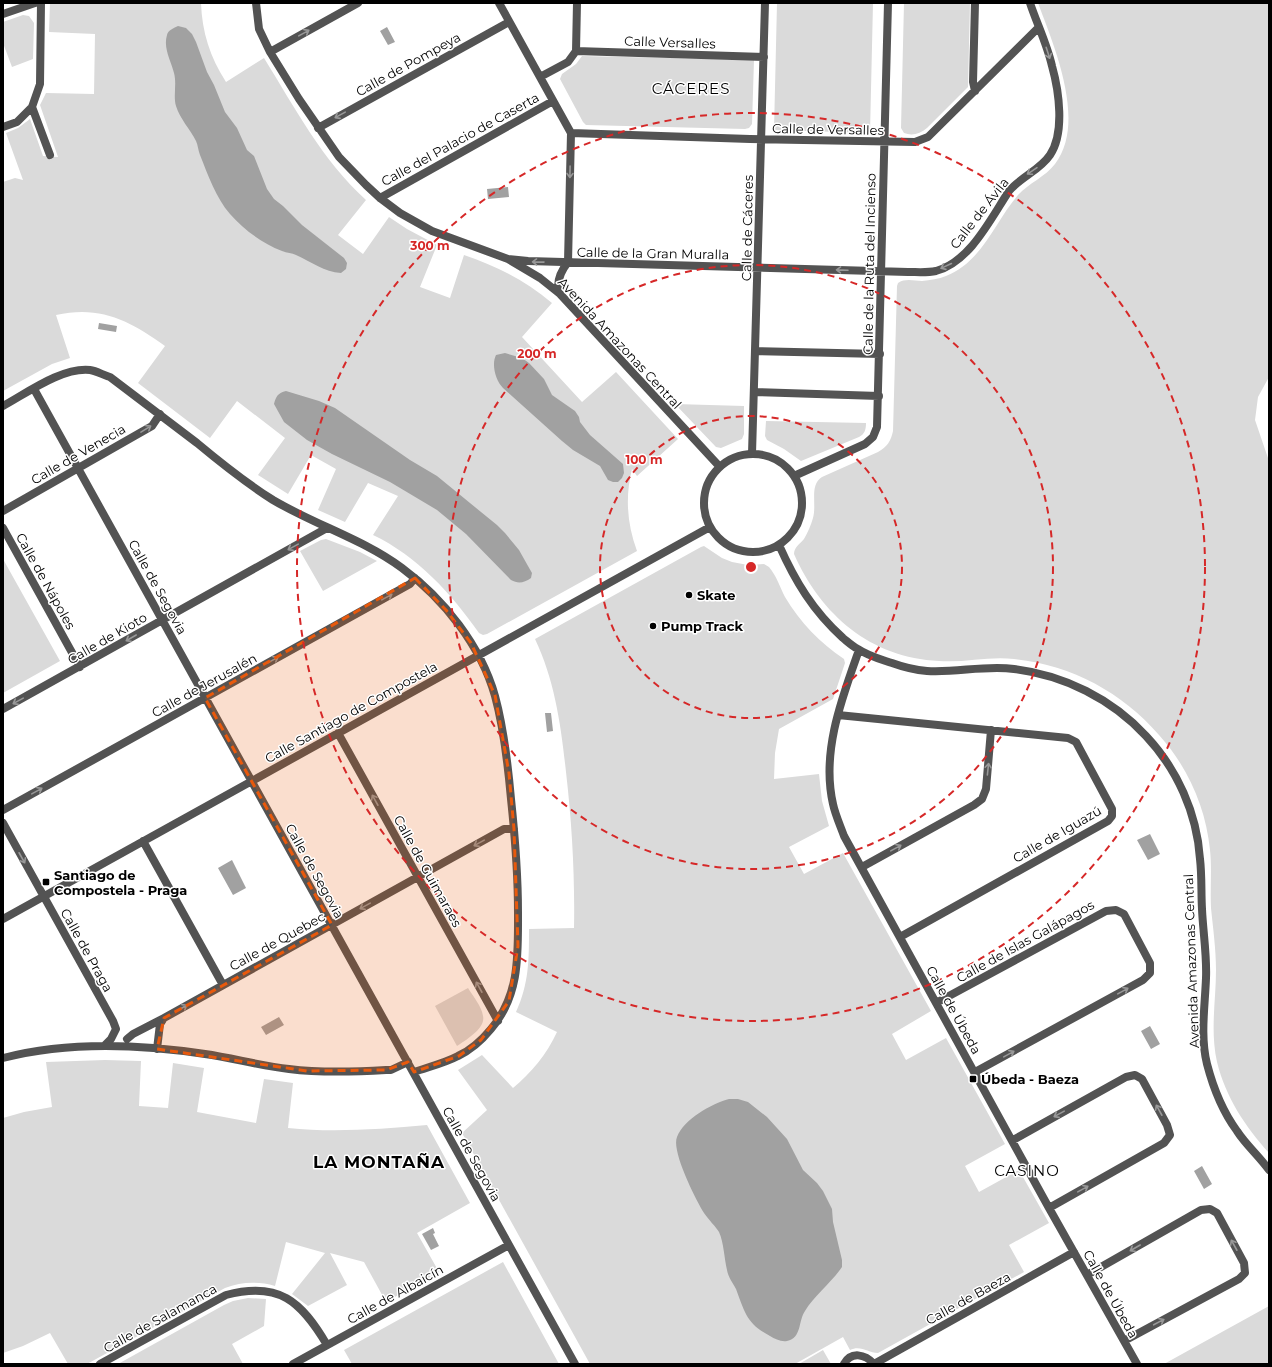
<svg xmlns="http://www.w3.org/2000/svg" width="1272" height="1367" font-family="Montserrat,sans-serif">
<rect width="100%" height="100%" fill="#fff"/>
<!-- green -->
<path fill="#dadada" d="M 50,3 L 201,3 C 202,32 210,57 226,82 L 264,58 C 295,108 322,160 366,200 L 338,235 L 363,254 L 389,217 L 407,229 L 437,245 L 420,287 L 450,298 L 464,255 C 496,266 525,280 552,303 L 522,337 L 582,402 L 616,372 L 678,439 L 637,476 L 632,469 C 625,497 627,524 637,551 L 487,634 L 483,635 L 479,633 C 451,593 417,556 373,535 L 398,496 L 368,483 L 345,522 L 318,510 L 336,469 L 311,455 L 288,494 L 258,475 L 285,438 L 237,401 L 210,438 L 138,383 L 165,346 C 130,321 101,305 56,315 L 70,358 L 52,364 L 3,391 L 3,182 L 15,178 L 23,180 L 6,133 L 18,128 L 30,119 L 43,156 L 58,157 L 40,105 L 46,93 L 94,94 L 95,34 L 49,32 Z
M 777,3 L 873,3 L 870,133 L 774,130 Z
M 904,3 L 970,3 L 968,87 L 927,128 C 920,134 912,136 904,133 L 901,128 Z
M 1038,3 L 1269,3 L 1269,377 L 1258,397 L 1255,420 L 1269,461 L 1269,1153 C 1245,1126 1226,1098 1217,1062 C 1210,1030 1216,1001 1216,970 C 1216,949 1213,928 1211,908 C 1210,889 1212,869 1210,850 C 1206,808 1188,767 1159,735 C 1122,692 1071,665 1014,659 C 989,656 964,663 939,661 C 871,658 821,615 794,554 C 794,547 800,544 804,539 C 808,532 811,525 813,518 C 817,504 809,485 822,477 L 878,452 C 887,447 891,441 893,431 L 897,286 L 898,283 C 905,278 915,281 922,281 C 930,280 939,279 946,276 C 983,261 994,223 1018,195 C 1029,183 1045,177 1055,164 C 1087,122 1054,46 1038,3 Z
M 23,15 L 29,16 L 34,23 L 33,59 L 12,67 L 3,43 L 3,22 Z
M 582,56 L 754,60 L 752,124 L 749,128 L 745,129 L 586,125 L 583,122 L 560,79 L 562,74 L 576,64 Z
M 675,404 L 744,406 L 744,434 L 742,439 L 721,448 L 716,447 Z
M 766,421 L 866,423 C 866,429 865,434 859,437 L 801,461 L 784,449 L 767,440 L 765,436 Z
M 326,539 L 360,552 L 377,561 L 323,591 L 300,551 L 321,540 Z
M 704,546 L 722,558 L 732,562 L 748,565 L 764,564 L 769,567 C 776,575 780,587 785,597 C 800,622 820,643 844,659 L 845,663 L 833,699 L 779,729 L 775,753 L 774,779 L 819,774 L 822,801 L 829,826 L 789,847 L 804,874 L 843,853 L 931,1011 L 892,1034 L 906,1060 L 946,1038 L 1005,1144 L 965,1166 L 979,1192 L 1019,1170 L 1049,1223 L 1009,1245 L 1024,1272 L 878,1353 C 868,1353 861,1345 850,1350 L 843,1337 L 795,1364 L 590,1364 L 462,1133 L 487,1110 L 458,1070 L 482,1055 L 513,1088 C 531,1073 547,1054 557,1032 L 516,1012 C 529,984 529,960 529,929 L 574,928 C 575,876 572,824 566,772 C 561,726 555,681 535,639 L 701,547 Z
M 3,559 L 60,661 L 3,693 Z
M 468,988 C 473,996 482,1007 483,1016 C 486,1028 466,1040 457,1046 L 435,1006 Z
M 105,1060 L 141,1061 L 139,1106 L 168,1108 L 173,1063 L 204,1068 L 197,1112 L 256,1123 L 264,1079 L 293,1083 L 288,1128 C 334,1133 381,1129 427,1125 L 470,1203 L 417,1233 L 439,1272 L 386,1302 L 364,1262 L 330,1253 L 347,1285 L 308,1306 L 292,1294 L 325,1253 L 286,1242 L 275,1286 C 258,1281 241,1282 225,1288 L 87,1364 L 68,1364 L 50,1333 L 23,1346 L 3,1353 L 3,1118 L 24,1112 L 52,1107 L 46,1062 Z
M 503,1262 L 559,1364 L 352,1364 L 344,1350 Z
M 248,1298 L 266,1299 L 264,1326 L 232,1344 L 243,1364 L 118,1364 L 224,1305 L 233,1301 Z
M 1269,1306 L 1269,1364 L 1164,1364 Z
M 823,1350 L 831,1364 L 799,1364 Z"/>
<!-- water -->
<path fill="#a1a1a1" d="M 178,26 L 186,28 L 192,34 L 196,42 L 207,72 L 214,85 L 225,112 L 237,128 L 247,150 L 254,156 L 267,189 L 274,199 L 283,206 L 302,225 L 344,258 L 347,263 L 346,269 L 341,273 C 324,272 312,262 296,255 C 292,253 287,253 282,251 C 262,243 244,230 230,214 C 216,198 208,175 200,155 C 198,150 198,145 196,141 C 190,129 180,119 176,106 C 173,96 177,84 174,73 C 171,61 163,48 167,35 C 168,30 174,28 178,26 Z
M 387,27 L 395,42 L 388,45 L 380,31 Z
M 508,187 L 509,197 L 488,199 L 487,189 Z
M 99,323 L 117,326 L 116,332 L 98,329 Z
M 505,353 L 522,358 L 529,363 L 544,379 L 552,395 L 575,411 L 579,417 L 580,422 L 590,435 L 623,464 L 624,473 L 622,478 L 618,482 L 613,482 L 608,480 L 600,466 L 573,450 L 562,441 L 503,388 C 496,381 491,365 496,355 Z
M 286,391 L 319,401 L 335,408 L 410,460 L 437,476 L 481,512 L 497,525 L 505,533 L 519,550 L 528,566 L 532,573 L 531,578 C 524,583 518,584 511,580 L 466,534 L 437,510 L 390,482 L 332,454 L 307,440 L 284,422 L 274,404 C 276,396 278,393 286,391 Z
M 545,713 L 551,713 L 553,731 L 547,732 Z
M 1150,834 L 1160,854 L 1148,860 L 1137,840 Z
M 232,860 L 246,888 L 233,895 L 218,868 Z
M 279,1017 L 284,1025 L 266,1035 L 261,1027 Z
M 1150,1026 L 1160,1044 L 1151,1049 L 1141,1031 Z
M 729,1099 L 738,1099 L 748,1102 L 767,1117 L 787,1139 L 803,1170 L 817,1183 L 823,1191 L 832,1209 L 833,1222 L 842,1260 L 842,1267 C 831,1283 814,1296 805,1311 C 798,1321 802,1338 787,1341 C 781,1342 775,1339 770,1336 C 747,1324 745,1313 736,1289 C 733,1283 728,1277 727,1270 C 724,1258 724,1243 719,1232 C 716,1227 708,1219 704,1213 C 696,1200 671,1151 677,1137 C 684,1119 711,1104 729,1099 Z
M 1202,1166 L 1212,1184 L 1204,1189 L 1194,1171 Z
M 433,1228 L 435,1233 L 433,1234 L 439,1246 L 431,1250 L 422,1234 Z"/>
<g fill="none" stroke-linecap="round" stroke-linejoin="round">
<!-- minor -->
<path stroke="#535353" stroke-width="8" d="M 256,3 L 259,29 L 270,52 L 299,99 L 339,157 L 366,185 L 380,198 L 400,213 L 432,231 L 508,259 L 540,278 L 560,294 L 719,466
M 499,3 L 571,133 L 568,262 C 561,271 555,282 560,294
M 3,14 L 35,3
M 576,51 L 764,57
M 270,52 L 358,3
M 540,77 L 568,62 L 576,51 L 577,3
M 975,91 L 973,82 L 975,3
M 32,107 L 50,155
M 3,127 L 17,122 L 32,107 L 40,84 L 41,3
M 318,128 L 509,22
M 571,133 L 750,139 L 915,142 L 928,137 L 1038,28
M 380,198 L 553,101
M 508,259 L 528,261 L 908,272 C 917,272 927,273 936,271 C 970,262 991,218 1009,191 C 1021,177 1040,170 1050,155 C 1065,133 1059,91 1052,66 C 1047,44 1037,24 1030,3
M 756,351 L 880,354
M 34,389 L 575,1364
M 754,392 L 879,396
M 3,406 C 27,393 62,367 90,370 C 97,371 103,375 110,377 C 139,399 168,421 197,443 C 221,463 246,483 273,500 C 315,525 363,539 402,568 C 444,599 481,646 495,696 C 504,729 508,765 511,799 C 515,837 518,874 518,912 C 518,955 520,995 491,1029 C 482,1040 471,1050 458,1056 C 445,1063 428,1067 414,1072
M 752,454 L 765,3
M704 503a49 49 0 1 1 98 0a49 49 0 1 1-98 0Z
M 794,476 L 865,444 L 873,437 L 877,427 L 888,3
M 3,511 L 152,426 L 160,414
M 3,528 L 80,667
M 779,545 C 795,581 813,611 843,638 C 848,642 852,646 858,649 C 868,656 880,659 892,663 C 903,667 915,670 927,671 C 956,673 985,665 1014,669 C 1064,675 1112,699 1146,736 C 1177,769 1197,813 1200,859 C 1202,876 1201,893 1202,909 C 1203,932 1207,955 1206,978 C 1205,1006 1200,1036 1207,1064 C 1213,1087 1223,1112 1237,1131 C 1246,1145 1259,1156 1269,1170
M 859,650 C 842,698 821,752 833,804 C 835,814 840,825 844,836 L 1049,1208 L 1137,1364
M 3,709 L 327,528
M 838,715 L 1068,738 L 1076,742 L 1112,809 L 1112,816 L 1108,821 L 900,937
M 338,733 L 498,1021
M 3,810 L 410,584 L 415,578
M 3,823 L 113,1021 L 116,1029 L 111,1039 L 104,1046
M 143,841 L 223,985
M 862,867 L 974,805 L 982,799 L 986,789 L 991,730
M 3,919 L 710,527
M 936,1003 L 1106,911 L 1116,910 L 1124,914 L 1150,963 L 1150,973 L 1143,980 L 975,1072
M 127,1039 L 133,1034 L 164,1018
M 157,1049 L 160,1024 L 164,1018 L 504,829 L 514,829
M 3,1058 C 68,1041 139,1044 205,1054 C 233,1058 261,1066 289,1069 C 321,1073 353,1072 386,1070 L 391,1070 L 408,1062
M 1013,1140 L 1126,1077 L 1135,1075 L 1142,1079 L 1167,1125 L 1170,1135 L 1164,1143 L 1049,1208
M 1087,1275 L 1201,1210 L 1210,1209 L 1217,1213 L 1244,1263 L 1245,1273 L 1239,1279 L 1124,1341
M 100,1364 L 226,1295 C 279,1281 301,1301 327,1345
M 293,1364 L 509,1245
M 844,1364 C 851,1351 865,1354 874,1364
M 874,1364 L 1074,1252"/>
</g>
<!-- one-way arrows -->
<defs><path id="oneway-shaft" d="M-6 0H5M1.5-3L5.5 0L1.5 3" fill="none" stroke-width="1.6" stroke-linecap="round" stroke-linejoin="round"/></defs>
<g stroke="#989898">
<use href="#oneway-shaft" transform="translate(304 33) rotate(-29)"/>
<use href="#oneway-shaft" transform="translate(1048 53) rotate(72)"/>
<use href="#oneway-shaft" transform="translate(340 115) rotate(151)"/>
<use href="#oneway-shaft" transform="translate(1032 171) rotate(146)"/>
<use href="#oneway-shaft" transform="translate(570 172) rotate(91)"/>
<use href="#oneway-shaft" transform="translate(538 262) rotate(-179)"/>
<use href="#oneway-shaft" transform="translate(946 266) rotate(155)"/>
<use href="#oneway-shaft" transform="translate(842 270) rotate(-178)"/>
<use href="#oneway-shaft" transform="translate(146 429) rotate(-32)"/>
<use href="#oneway-shaft" transform="translate(293 547) rotate(151)"/>
<use href="#oneway-shaft" transform="translate(387 597) rotate(-29)"/>
<use href="#oneway-shaft" transform="translate(131 638) rotate(150)"/>
<use href="#oneway-shaft" transform="translate(273 660) rotate(-29)"/>
<use href="#oneway-shaft" transform="translate(18 701) rotate(151)"/>
<use href="#oneway-shaft" transform="translate(988 769) rotate(-84)"/>
<use href="#oneway-shaft" transform="translate(37 791) rotate(-29)"/>
<use href="#oneway-shaft" transform="translate(375 800) rotate(-119)"/>
<use href="#oneway-shaft" transform="translate(479 843) rotate(151)"/>
<use href="#oneway-shaft" transform="translate(896 848) rotate(-29)"/>
<use href="#oneway-shaft" transform="translate(22 858) rotate(61)"/>
<use href="#oneway-shaft" transform="translate(365 906) rotate(151)"/>
<use href="#oneway-shaft" transform="translate(479 987) rotate(-119)"/>
<use href="#oneway-shaft" transform="translate(1123 991) rotate(-29)"/>
<use href="#oneway-shaft" transform="translate(182 1008) rotate(-30)"/>
<use href="#oneway-shaft" transform="translate(1009 1054) rotate(-29)"/>
<use href="#oneway-shaft" transform="translate(1159 1110) rotate(-119)"/>
<use href="#oneway-shaft" transform="translate(1059 1114) rotate(151)"/>
<use href="#oneway-shaft" transform="translate(1083 1189) rotate(-29)"/>
<use href="#oneway-shaft" transform="translate(1234 1245) rotate(-119)"/>
<use href="#oneway-shaft" transform="translate(1135 1248) rotate(150)"/>
<use href="#oneway-shaft" transform="translate(1159 1322) rotate(-28)"/>
</g>
<!-- marked area -->
<path fill="#e8590c" fill-opacity="0.2" stroke="#e8590c" stroke-width="3" stroke-dasharray="8 5" stroke-linejoin="round" d="M 415,578 L 446,610 L 471,643 L 495,695 L 509,773 L 514,829 L 518,946 L 509,1001 L 481,1040 L 459,1056 L 414,1072 L 408,1062 L 386,1070 L 307,1071 L 157,1049 L 164,1018 L 332,925 L 205,698 Z"/>
<!-- distance rings -->
<g fill="none" stroke="#d62828" stroke-width="2" stroke-dasharray="7 5">
<circle cx="751" cy="567" r="151"/>
<circle cx="751" cy="567" r="302"/>
<circle cx="751" cy="567" r="454"/>
</g>
<!-- markers -->
<g fill="#000" stroke="#fff" stroke-width="1.5">
<circle cx="689" cy="595" r="4"/>
<circle cx="653" cy="626" r="4"/>
<rect x="42" y="878" width="8" height="8" rx="2"/>
<rect x="969" y="1075" width="8" height="8" rx="2"/>
</g>
<g text-anchor="middle" dominant-baseline="central" stroke-width="3" stroke-linejoin="round" paint-order="stroke">
<!-- street labels -->
<g font-size="13" fill="#000" stroke="#fff">
<text transform="translate(670 42) rotate(2)">Calle Versalles</text>
<text transform="translate(408 64) rotate(-29)">Calle de Pompeya</text>
<text transform="translate(828 129) rotate(1)">Calle de Versalles</text>
<text transform="translate(460 139) rotate(-29)">Calle del Palacio de Caserta</text>
<text transform="translate(979 213) rotate(-52)">Calle de Ávila</text>
<text transform="translate(747 228) rotate(-89)">Calle de Cáceres</text>
<text transform="translate(653 253) rotate(1)">Calle de la Gran Muralla</text>
<text transform="translate(869 264) rotate(-89)">Calle de la Ruta del Incienso</text>
<text transform="translate(620 343) rotate(47)">Avenida Amazonas Central</text>
<text transform="translate(78 454) rotate(-30)">Calle de Venecia</text>
<text transform="translate(46 581) rotate(61)">Calle de Nápoles</text>
<text transform="translate(158 587) rotate(61)">Calle de Segovia</text>
<text transform="translate(107 638) rotate(-30)">Calle de Kioto</text>
<text transform="translate(204 685) rotate(-29)">Calle de Jerusalén</text>
<text transform="translate(351 712) rotate(-29)">Calle Santiago de Compostela</text>
<text transform="translate(1057 834) rotate(-30)">Calle de Iguazú</text>
<text transform="translate(315 871) rotate(61)">Calle de Segovia</text>
<text transform="translate(428 871) rotate(61)">Calle de Guimaraes</text>
<text transform="translate(277 941) rotate(-29)">Calle de Quebec</text>
<text transform="translate(1025 941) rotate(-29)">Calle de Islas Galápagos</text>
<text transform="translate(87 950) rotate(61)">Calle de Praga</text>
<text transform="translate(1191 961) rotate(-92)">Avenida Amazonas Central</text>
<text transform="translate(954 1010) rotate(61)">Calle de Úbeda</text>
<text transform="translate(472 1154) rotate(61)">Calle de Segovia</text>
<text transform="translate(395 1294) rotate(-29)">Calle de Albaicín</text>
<text transform="translate(1111 1294) rotate(61)">Calle de Úbeda</text>
<text transform="translate(968 1298) rotate(-29)">Calle de Baeza</text>
<text transform="translate(160 1318) rotate(-29)">Calle de Salamanca</text>
</g>
<!-- poi labels -->
<g font-size="13" font-weight="bold" fill="#000" stroke="#fff" text-anchor="start">
<text x="697" y="595">Skate</text>
<text x="661" y="626">Pump Track</text>
<text x="54" y="875">Santiago de<tspan x="54" dy="15">Compostela - Praga</tspan></text>
<text x="981" y="1079">Úbeda - Baeza</text>
</g>
<!-- quarter labels -->
<g font-size="15" letter-spacing="1" fill="#000" stroke="#fff">
<text x="691" y="88">CÁCERES</text>
<text x="1027" y="1170">CASINO</text>
</g>
<!-- district labels -->
<g font-size="17" font-weight="bold" letter-spacing="1" fill="#000" stroke="#fff">
<text x="379" y="1162">LA MONTAÑA</text>
</g>
</g>
<circle cx="751" cy="567" r="6" fill="#d62828" stroke="#fff" stroke-width="2"/>
<g font-size="12" text-anchor="middle" font-weight="bold" fill="#d62828" stroke="#fff" stroke-width="3" stroke-linejoin="round" paint-order="stroke">
<text x="430" y="250">300 m</text>
<text x="537" y="358">200 m</text>
<text x="644" y="464">100 m</text>
</g>
<!-- border -->
<rect width="1272" height="1367" fill="none" stroke="#000000" stroke-width="8"/>
</svg>
